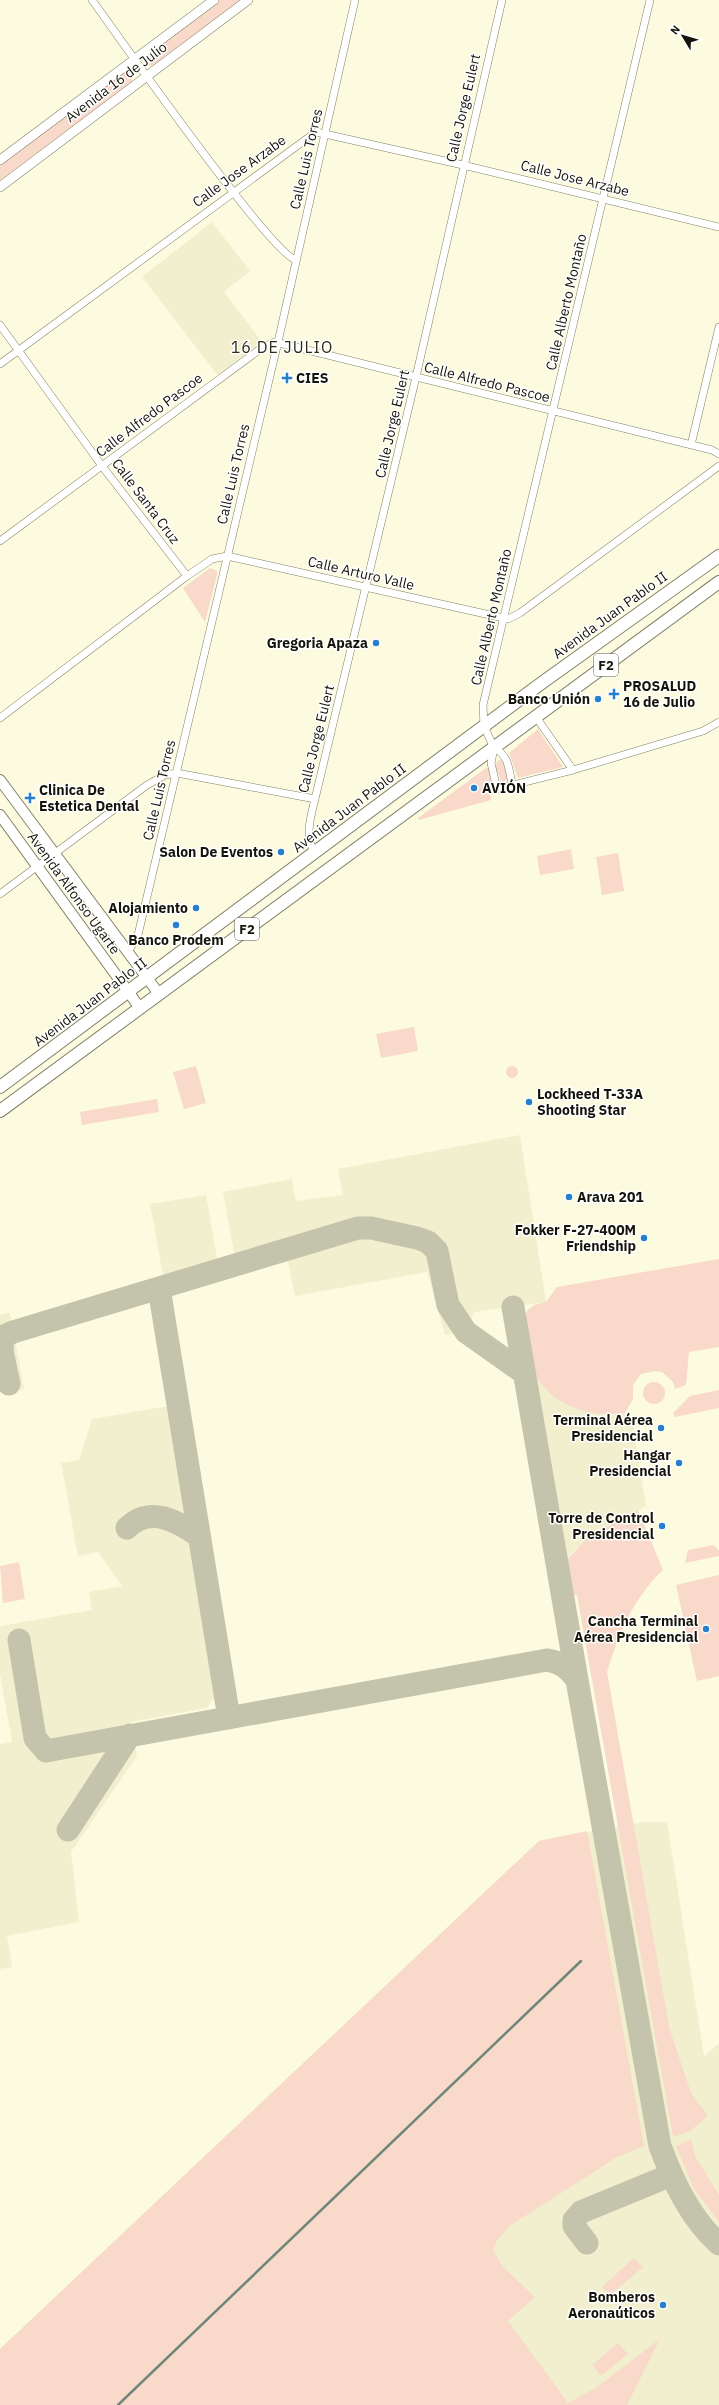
<svg xmlns="http://www.w3.org/2000/svg" width="719" height="2405" font-family="'IBM Plex Sans',sans-serif">
<rect width="100%" height="100%" fill="#fcfbe0"/>
<!-- built -->
<path fill="#f1efcd" d="M 212,222 L 250,271 L 224,292 L 263,343 L 219,377 L 142,277 Z
M 520,1135 L 546,1302 L 474,1312 L 466,1332 L 445,1335 L 427,1272 L 295,1296 L 287,1257 L 350,1236 L 348,1224 L 235,1258 L 223,1192 L 292,1179 L 296,1201 L 343,1195 L 338,1169 Z
M 206,1195 L 218,1264 L 164,1281 L 150,1204 Z
M 10,1313 L 24,1389 L 0,1393 L 0,1315 Z
M 532,1368 L 542,1382 L 606,1416 L 625,1413 L 626,1421 L 632,1420 L 646,1506 L 601,1530 L 575,1549 L 566,1561 Z
M 169,1406 L 215,1696 L 207,1708 L 131,1722 L 137,1756 L 71,1852 L 79,1922 L 7,1936 L 12,1967 L 0,1969 L 0,1744 L 12,1742 L 0,1674 L 0,1626 L 92,1610 L 89,1592 L 122,1586 L 98,1552 L 78,1556 L 61,1463 L 79,1460 L 92,1419 Z
M 645,1822 L 667,1822 L 704,2056 L 719,2043 L 719,2405 L 0,2405 L 0,2349 L 539,1841 Z"/>
<!-- green -->
<path fill="#f8d9ca" d="M 218,0 L 242,0 L 152,66 L 144,63 L 145,55 Z
M 123,72 L 131,73 L 133,76 L 132,82 L 0,182 L 0,165 Z
M 210,568 L 217,571 L 217,575 L 205,622 L 183,588 Z
M 538,729 L 563,767 L 518,778 L 509,753 Z
M 498,760 L 502,760 L 509,777 L 504,782 L 501,781 L 495,766 Z
M 486,768 L 489,768 L 493,782 L 489,789 L 491,800 L 419,820 L 418,818 Z
M 571,849 L 574,869 L 540,875 L 537,856 Z
M 618,853 L 624,891 L 602,895 L 596,857 Z
M 414,1027 L 418,1051 L 381,1058 L 376,1034 Z
M506 1072a6 6 0 1 1 12 0a6 6 0 1 1-12 0Z
M 196,1066 L 206,1103 L 184,1109 L 173,1072 Z
M 157,1099 L 159,1112 L 82,1125 L 80,1112 Z
M 719,1259 L 719,1347 L 689,1352 L 686,1385 L 675,1389 L 673,1382 L 662,1372 L 655,1371 L 641,1374 L 633,1385 L 633,1399 L 625,1413 C 589,1419 547,1404 532,1368 C 529,1361 529,1351 527,1344 C 523,1322 519,1306 546,1302 L 557,1287 Z
M643 1393a11 11 0 1 1 22 0a11 11 0 1 1-22 0Z
M 719,1390 L 719,1408 L 675,1417 L 673,1413 L 690,1396 Z
M 638,1510 L 663,1570 C 633,1598 619,1634 607,1672 L 669,2027 L 691,2093 L 708,2116 L 690,2131 L 673,2137 L 577,1595 L 572,1596 L 566,1561 L 587,1538 Z
M 714,1545 L 719,1551 L 719,1556 L 685,1563 L 688,1550 Z
M 19,1562 L 25,1599 L 3,1603 L 0,1566 Z
M 719,1575 L 719,1676 L 697,1681 L 676,1585 Z
M 587,1831 L 644,2146 L 617,2157 L 511,2225 L 497,2240 L 493,2250 L 503,2267 L 535,2297 L 508,2321 L 568,2403 L 597,2387 L 660,2339 L 627,2405 L 0,2405 L 0,2349 L 539,1841 Z
M 691,2139 L 695,2156 L 719,2195 L 719,2222 L 694,2189 L 676,2146 Z
M 634,2258 L 643,2267 L 609,2296 L 602,2287 Z
M 618,2343 L 628,2354 L 601,2376 L 592,2365 Z"/>
<g fill="none" stroke-linecap="round" stroke-linejoin="round">
<!-- stream -->
<path stroke="#708678" stroke-width="2.5" d="M 118,2405 L 581,1961"/>
<!-- taxiway -->
<path stroke="#c4c3ac" stroke-width="23" d="M 159,1288 L 229,1718
M 513,1307 L 577,1680
M 3,1336 L 2,1351 L 9,1384
M 0,1338 L 13,1332 L 358,1228 L 371,1228 L 417,1238 L 428,1242 L 437,1251 L 448,1305 L 466,1332 L 524,1373
M 127,1528 C 150,1505 177,1521 199,1536
M 19,1640 L 35,1738 L 46,1751 L 547,1660 C 561,1662 569,1669 577,1680 L 660,2146 C 673,2181 690,2218 719,2244
M 68,1830 L 130,1735
M 587,2243 L 574,2226 L 574,2220 L 581,2212 L 671,2175"/>
<defs>
<path id="minor" d="M 92,0 C 119,37 270,253 296,260
M 0,325 L 102,466 L 187,576
M 0,364 L 316,132 L 463,165 L 719,227
M 691,445 L 719,327
M 0,541 L 263,347 L 275,342 L 712,450 L 719,454
M 536,717 L 573,770
M 0,718 L 187,576 L 212,559 L 227,556 L 508,619 L 520,613 L 719,466
M 494,748 L 484,726 L 483,705 L 650,0
M 494,748 L 491,763 L 497,789 L 573,770 L 703,731 L 719,722
M 494,748 C 509,755 509,770 512,784
M 315,853 C 304,836 311,816 315,799 L 416,377 L 502,0
M 0,894 L 147,785 L 165,775 L 177,773 L 315,799
M 128,952 L 138,935 L 278,342 L 355,0"/>
<path id="tertiary" d="M 0,160 L 214,0
M 0,187 L 248,0"/>
<path id="secondary" d="M 0,780 L 159,994
M 0,815 L 140,1008"/>
<path id="trunk" d="M 0,1087 L 543,682 L 719,556
M 0,1111 L 719,582"/>
</defs>
<!-- minor casing -->
<use href="#minor" stroke="#818067" stroke-width="8"/>
<!-- tertiary casing -->
<use href="#tertiary" stroke="#818067" stroke-width="10"/>
<!-- secondary casing -->
<use href="#secondary" stroke="#818067" stroke-width="12"/>
<!-- trunk casing -->
<use href="#trunk" stroke="#818067" stroke-width="14"/>
<!-- minor -->
<use href="#minor" stroke="#fff" stroke-width="7"/>
<!-- tertiary -->
<use href="#tertiary" stroke="#fff" stroke-width="9"/>
<!-- secondary -->
<use href="#secondary" stroke="#fff" stroke-width="10"/>
<!-- trunk -->
<use href="#trunk" stroke="#fff" stroke-width="12"/>
</g>
<!-- markers -->
<g fill="#277ecc" stroke="#fff" stroke-width="1.5">
<path d="M285 372h4v4h4v4h-4v4h-4v-4h-4v-4h4z"/>
<circle cx="376" cy="643" r="4"/>
<path d="M612 688h4v4h4v4h-4v4h-4v-4h-4v-4h4z"/>
<circle cx="598" cy="699" r="4"/>
<circle cx="474" cy="788" r="4"/>
<path d="M28 792h4v4h4v4h-4v4h-4v-4h-4v-4h4z"/>
<circle cx="281" cy="852" r="4"/>
<circle cx="196" cy="908" r="4"/>
<circle cx="176" cy="925" r="4"/>
<circle cx="529" cy="1102" r="4"/>
<circle cx="569" cy="1197" r="4"/>
<circle cx="644" cy="1238" r="4"/>
<circle cx="661" cy="1428" r="4"/>
<circle cx="679" cy="1463" r="4"/>
<circle cx="662" cy="1526" r="4"/>
<circle cx="706" cy="1629" r="4"/>
<circle cx="663" cy="2305" r="4"/>
</g>
<g text-anchor="middle" dominant-baseline="central" stroke-width="3" stroke-linejoin="round" paint-order="stroke">
<!-- shield labels -->
<g fill="#fff" stroke="#5b5a54" stroke-width="1">
<rect x="594" y="654" width="24" height="22" rx="3"/>
<rect x="235" y="918" width="24" height="22" rx="3"/>
</g>
<g font-size="13" font-weight="bold" fill="#15140b">
<text x="606" y="665">F2</text>
<text x="247" y="929">F2</text>
</g>
<!-- street labels -->
<g font-size="14" fill="#15140b" stroke="#fff">
<text transform="translate(116 82) rotate(-37)">Avenida 16 de Julio</text>
<text transform="translate(463 108) rotate(-77)">Calle Jorge Eulert</text>
<text transform="translate(306 159) rotate(-77)">Calle Luis Torres</text>
<text transform="translate(239 171) rotate(-36)">Calle Jose Arzabe</text>
<text transform="translate(575 178) rotate(14)">Calle Jose Arzabe</text>
<text transform="translate(566 302) rotate(-77)">Calle Alberto Montaño</text>
<text transform="translate(487 382) rotate(14)">Calle Alfredo Pascoe</text>
<text transform="translate(149 415) rotate(-37)">Calle Alfredo Pascoe</text>
<text transform="translate(392 424) rotate(-77)">Calle Jorge Eulert</text>
<text transform="translate(233 474) rotate(-77)">Calle Luis Torres</text>
<text transform="translate(146 501) rotate(53)">Calle Santa Cruz</text>
<text transform="translate(361 573) rotate(13)">Calle Arturo Valle</text>
<text transform="translate(610 615) rotate(-36)">Avenida Juan Pablo II</text>
<text transform="translate(491 617) rotate(-77)">Calle Alberto Montaño</text>
<text transform="translate(316 739) rotate(-76)">Calle Jorge Eulert</text>
<text transform="translate(159 790) rotate(-77)">Calle Luis Torres</text>
<text transform="translate(349 808) rotate(-37)">Avenida Juan Pablo II</text>
<text transform="translate(74 893) rotate(54)">Avenida Alfonso Ugarte</text>
<text transform="translate(90 1002) rotate(-37)">Avenida Juan Pablo II</text>
</g>
<!-- poi labels -->
<g font-size="14" font-weight="bold" fill="#15140b" stroke="#fff" text-anchor="end">
<text x="296" y="378" text-anchor="start">CIES</text>
<text x="368" y="643">Gregoria Apaza</text>
<text x="623" y="686" text-anchor="start">PROSALUD<tspan x="623" dy="16">16 de Julio</tspan></text>
<text x="590" y="699">Banco Unión</text>
<text x="482" y="788" text-anchor="start">AVIÓN</text>
<text x="39" y="790" text-anchor="start">Clinica De<tspan x="39" dy="16">Estetica Dental</tspan></text>
<text x="273" y="852">Salon De Eventos</text>
<text x="188" y="908">Alojamiento</text>
<text x="176" y="940" text-anchor="middle">Banco Prodem</text>
<text x="537" y="1094" text-anchor="start">Lockheed T-33A<tspan x="537" dy="16">Shooting Star</tspan></text>
<text x="577" y="1197" text-anchor="start">Arava 201</text>
<text x="636" y="1230">Fokker F-27-400M<tspan x="636" dy="16">Friendship</tspan></text>
<text x="653" y="1420">Terminal Aérea<tspan x="653" dy="16">Presidencial</tspan></text>
<text x="671" y="1455">Hangar<tspan x="671" dy="16">Presidencial</tspan></text>
<text x="654" y="1518">Torre de Control<tspan x="654" dy="16">Presidencial</tspan></text>
<text x="698" y="1621">Cancha Terminal<tspan x="698" dy="16">Aérea Presidencial</tspan></text>
<text x="655" y="2297">Bomberos<tspan x="655" dy="16">Aeronaúticos</tspan></text>
</g>
<!-- quarter labels -->
<g font-size="16" letter-spacing="1" fill="#2d2c17" stroke="#fff">
<text x="282" y="347">16 DE JULIO</text>
</g>
</g>
<!-- north arrow -->
<g transform="translate(683 36) rotate(308)" stroke="#ffffff" stroke-width="3" paint-order="stroke">
<path d="M0-3L7 15L0 10L-7 15Z" fill="#15140b"/>
<text y="-6" font-size="11" font-weight="bold" text-anchor="middle" fill="#15140b">N</text>
</g>
</svg>
